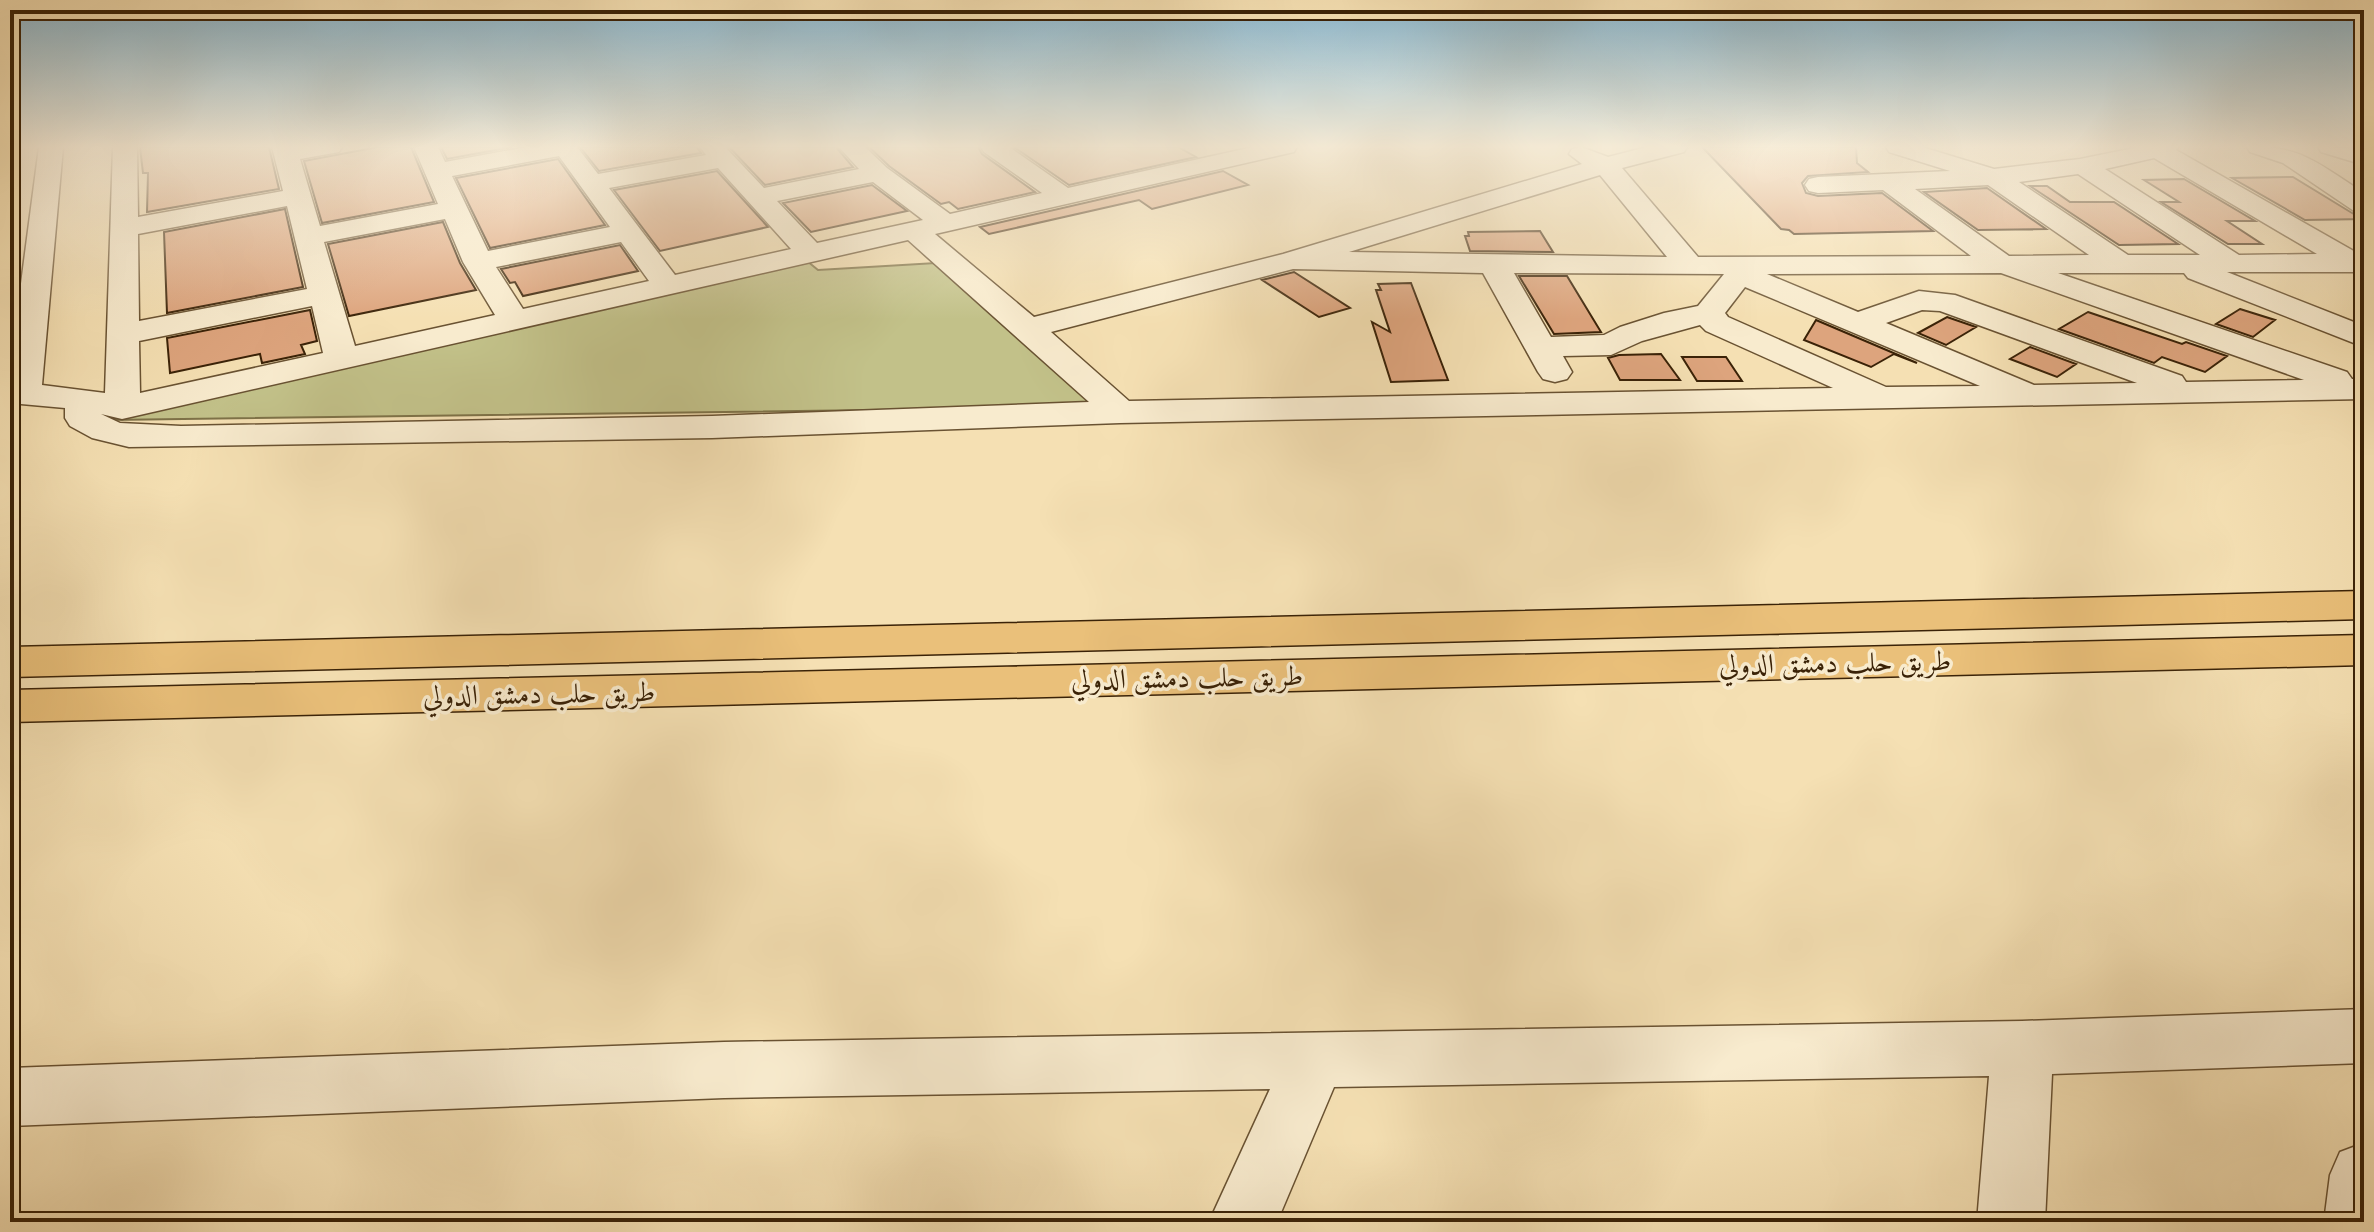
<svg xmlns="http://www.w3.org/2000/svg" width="2374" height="1232" font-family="Cardo,Amiri,serif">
<rect width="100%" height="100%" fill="#f5e0b3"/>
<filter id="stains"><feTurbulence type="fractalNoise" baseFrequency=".0025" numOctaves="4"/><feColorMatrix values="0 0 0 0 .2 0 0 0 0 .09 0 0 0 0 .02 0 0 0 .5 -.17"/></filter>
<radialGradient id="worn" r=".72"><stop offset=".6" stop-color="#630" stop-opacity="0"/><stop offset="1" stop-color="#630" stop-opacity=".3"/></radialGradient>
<!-- green -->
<path fill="#c2c189" stroke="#7e7248" stroke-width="2" d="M 807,261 L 818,270 L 936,263 L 1100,407 L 110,420 Z"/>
<!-- building -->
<path fill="#dda47d" stroke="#3a2207" stroke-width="2" d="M 140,147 L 269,147 L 279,189 L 147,212 L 148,173 L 143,173 Z
M 378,147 L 411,147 L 434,202 L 322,223 L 304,161 Z
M 441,147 L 512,147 L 447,159 Z
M 580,147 L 697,147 L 701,153 L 599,171 Z
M 729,147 L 836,147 L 853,167 L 765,185 Z
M 869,147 L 978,147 L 982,154 L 1035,192 L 958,209 L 949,202 L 941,204 L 889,166 Z
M 1014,147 L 1178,147 L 1196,157 L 1069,185 Z
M 1702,147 L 1856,147 L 1857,163 L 1868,172 L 1808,176 L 1802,183 L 1806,193 L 1818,196 L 1882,193 L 1933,231 L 1794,234 L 1789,230 L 1781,229 Z
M 558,159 L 605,225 L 490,248 L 456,178 Z
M 717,171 L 768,227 L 660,251 L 614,190 Z
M 1223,171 L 1248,185 L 1152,209 L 1139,200 L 989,234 L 980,227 Z
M 2293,177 L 2352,213 L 2363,219 L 2305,220 L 2232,178 Z
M 2184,179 L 2255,221 L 2227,221 L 2262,244 L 2228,244 L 2161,202 L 2179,202 L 2144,180 Z
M 872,185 L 907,211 L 811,232 L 783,203 Z
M 2030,186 L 2047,186 L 2070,202 L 2114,202 L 2178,244 L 2119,245 Z
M 1987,188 L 2046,229 L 1978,230 L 1924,192 Z
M 285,209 L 303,287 L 167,313 L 164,232 Z
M 443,222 L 460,263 L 476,290 L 349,316 L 328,244 Z
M 1540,231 L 1553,252 L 1470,251 L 1465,236 L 1469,236 L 1468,232 Z
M 620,245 L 638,271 L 523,296 L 515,282 L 510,283 L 501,269 Z
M 1294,272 L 1350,308 L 1319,317 L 1262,280 Z
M 1519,276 L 1567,276 L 1601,332 L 1554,334 Z
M 1411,283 L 1448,380 L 1391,382 L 1372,322 L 1390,332 L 1376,290 L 1381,290 L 1378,284 Z
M 2240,309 L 2275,320 L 2253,337 L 2216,324 Z
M 310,310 L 317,341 L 301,345 L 305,354 L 262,363 L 260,354 L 170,373 L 167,338 Z
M 2088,312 L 2182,344 L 2186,342 L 2227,356 L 2205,372 L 2162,357 L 2154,363 L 2059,329 Z
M 1947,317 L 1976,327 L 1946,345 L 1918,333 Z
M 1816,320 L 1917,363 L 1894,354 L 1871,367 L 1804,340 Z
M 2030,347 L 2076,364 L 2057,377 L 2010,359 Z
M 1661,354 L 1680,380 L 1620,380 L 1608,358 L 1619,355 Z
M 1682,357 L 1726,357 L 1742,381 L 1697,381 Z"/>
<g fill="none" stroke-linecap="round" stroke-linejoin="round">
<defs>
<path id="minor" d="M 39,147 L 63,147 L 42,385 L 105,393 L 113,147 L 137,147 L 138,217 L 283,191 L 272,147 L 342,147 L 339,152 L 300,159 L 320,226 L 438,204 L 414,147 L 438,147 L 445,162 L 527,147 L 577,147 L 598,174 L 706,155 L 700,147 L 725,147 L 764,188 L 859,169 L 839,147 L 865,147 L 887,168 L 950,214 L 1042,193 L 984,152 L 981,147 L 1009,147 L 1068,188 L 1253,147 L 1297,147 L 1294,152 L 1285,154 L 935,234 L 1034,317 L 1283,254 L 1582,164 L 1569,154 L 1572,149 L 1581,147 L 1608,157 L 1647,147 L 1687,147 L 1684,152 L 1622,168 L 1698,257 L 1971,256 L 1883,190 L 1818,193 L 1809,191 L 1805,185 L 1809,179 L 1818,177 L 1950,171 L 1889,152 L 1886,147 L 1922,147 L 1994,169 L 2080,159 L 2139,147 L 2178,147 L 2176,150 L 2359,254 L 2364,254 L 2364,272 L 2227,272 L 2364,326 L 2364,347 L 2188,278 L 2184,273 L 2058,273 L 2347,372 L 2352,379 L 2364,379 L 2364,399 L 1120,423 L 712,438 L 129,447 L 92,438 L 70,426 L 65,418 L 65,408 L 10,403 L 10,367 ZM 559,156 L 610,227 L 488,251 L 452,176 ZM 2154,158 L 2317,254 L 2239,255 L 2105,169 ZM 718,168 L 791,249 L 675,275 L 609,188 ZM 2078,174 L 2200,255 L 2128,255 L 2019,182 ZM 1600,175 L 1667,257 L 1349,252 ZM 873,182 L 923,220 L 817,243 L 777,201 ZM 1988,185 L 2089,255 L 2009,256 L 1915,189 ZM 287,206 L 307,289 L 139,321 L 138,234 ZM 445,219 L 463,262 L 495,315 L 355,346 L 324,242 ZM 908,240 L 1089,402 L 712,416 L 181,426 L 120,423 L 101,414 L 122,419 ZM 621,242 L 649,281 L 523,309 L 496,267 ZM 1293,269 L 1483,273 L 1538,372 L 1543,379 L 1555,382 L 1567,379 L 1572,372 L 1563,356 L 1611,355 L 1642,341 L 1700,325 L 1706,331 L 1833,388 L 1129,401 L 1051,332 ZM 1514,273 L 1724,274 L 1698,306 L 1664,313 L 1620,327 L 1604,335 L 1551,337 ZM 2001,273 L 2304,380 L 2186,382 L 2182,376 L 1955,295 L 1919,291 L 1858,312 L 1767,274 ZM 1745,287 L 1980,386 L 1886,387 L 1728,317 L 1725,313 ZM 312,306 L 323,353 L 140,393 L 139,341 ZM 1922,310 L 1940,311 L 2137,383 L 2034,385 L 1886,323 Z
M 2247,147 C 2300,144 2321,166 2364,193 L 2364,213 L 2354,211 L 2283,163 L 2250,152 Z
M 2318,147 L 2364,149 L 2364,165 L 2321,152 Z
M 2364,1009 L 2364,1063 L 2052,1074 L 2045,1222 L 1977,1222 L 1989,1076 L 1334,1087 L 1277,1222 L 1209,1222 L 1270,1089 L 724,1098 L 10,1126 L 10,1068 L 724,1042 L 2022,1021 Z
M 2364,1143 L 2364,1222 L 2324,1222 L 2330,1175 L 2340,1152 Z"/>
<path id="highway" d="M 2364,591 L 2364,619 L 10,677 L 10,647 Z
M 2364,635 L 2364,665 L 10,722 L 10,690 Z"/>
</defs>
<!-- minor casing -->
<use href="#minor" stroke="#695232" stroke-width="3"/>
<!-- highway casing -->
<use href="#highway" stroke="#3a2207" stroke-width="3"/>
<!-- minor -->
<use href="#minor" fill="#f8ebce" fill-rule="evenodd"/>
<!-- highway -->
<use href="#highway" fill="#eac07a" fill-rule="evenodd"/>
</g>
<!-- sky -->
<linearGradient id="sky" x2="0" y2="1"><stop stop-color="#89b8d1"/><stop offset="0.46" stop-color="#faf1dd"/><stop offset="1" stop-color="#faf1dd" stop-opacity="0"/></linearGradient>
<rect width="2374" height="319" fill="url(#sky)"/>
<g text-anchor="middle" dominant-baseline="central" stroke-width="7" stroke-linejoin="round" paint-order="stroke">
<!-- street labels -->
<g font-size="28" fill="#3a2207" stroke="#f8ebce">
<text transform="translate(1835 663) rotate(-1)">طريق حلب دمشق الدولي</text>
<text transform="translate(1187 678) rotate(-1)">طريق حلب دمشق الدولي</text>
<text transform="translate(539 694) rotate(-1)">طريق حلب دمشق الدولي</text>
</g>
</g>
<!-- margin -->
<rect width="2374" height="1232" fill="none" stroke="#f5e0b3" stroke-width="40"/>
<rect x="12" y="12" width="2350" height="1208" fill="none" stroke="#3a2207" stroke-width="4"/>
<rect x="20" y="20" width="2334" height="1192" fill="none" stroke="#3a2207" stroke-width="2"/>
<rect width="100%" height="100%" filter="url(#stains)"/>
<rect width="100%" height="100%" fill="url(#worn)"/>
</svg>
